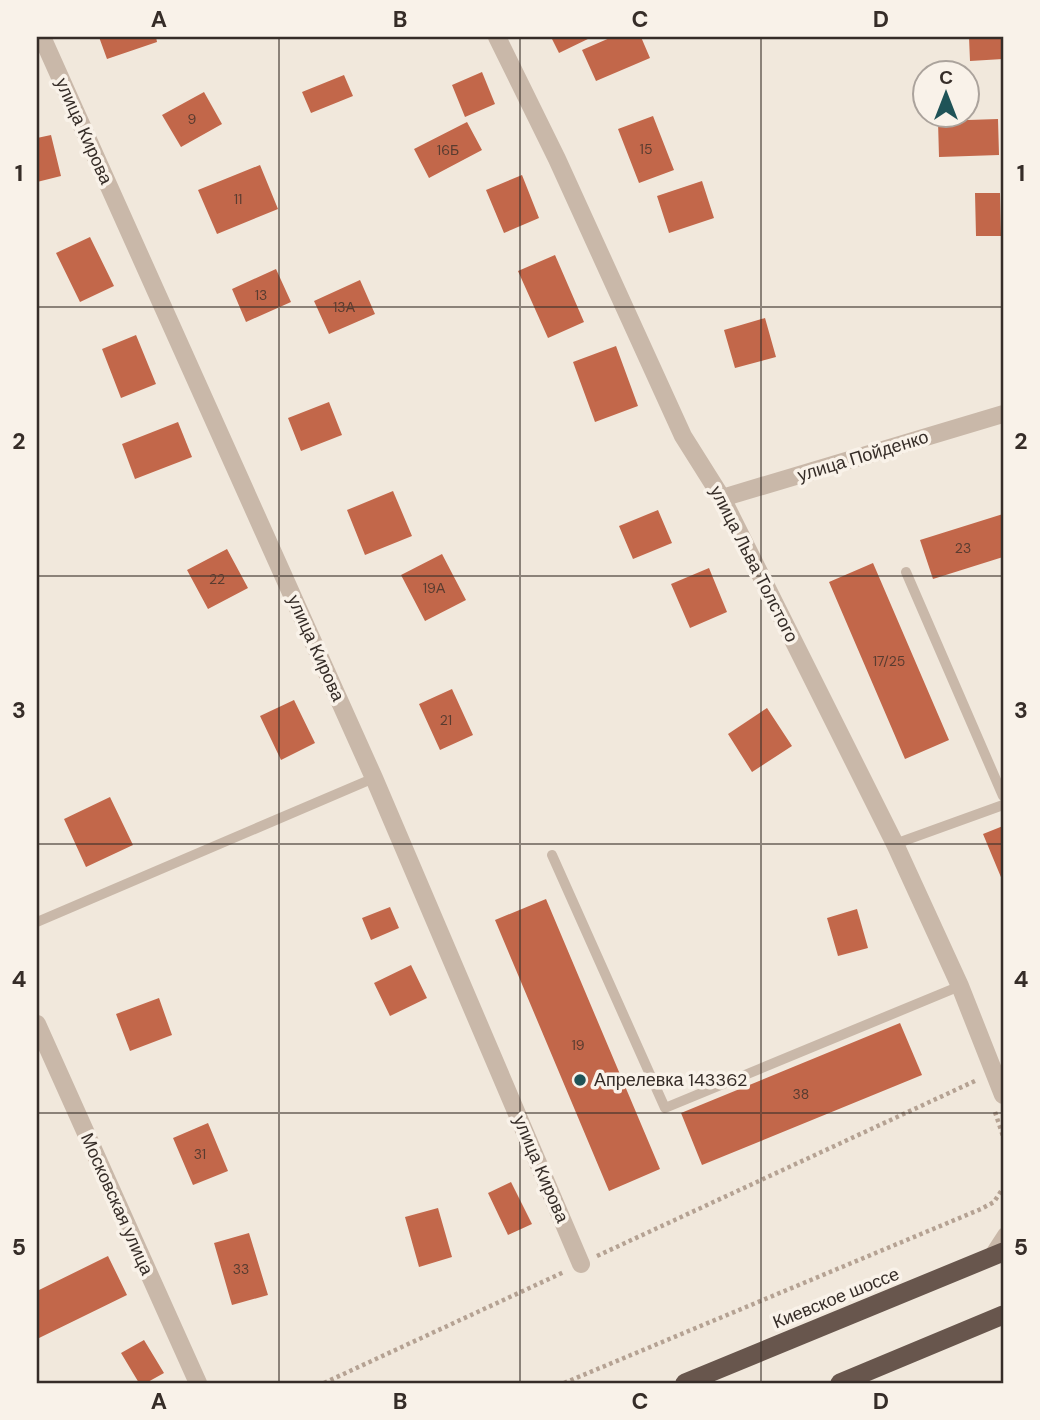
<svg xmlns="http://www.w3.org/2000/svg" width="1040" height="1420" font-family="'DM Sans',sans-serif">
<rect width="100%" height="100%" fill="#f1e8dc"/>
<!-- building -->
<path fill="#c2674a" d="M 99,37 L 156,37 L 157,42 L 107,59 Z
M 551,37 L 592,37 L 559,53 Z
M 612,37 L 641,37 L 650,58 L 596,81 L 582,50 Z
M 969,37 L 1003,37 L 1003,59 L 970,61 Z
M 482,72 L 495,104 L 465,117 L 452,85 Z
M 344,75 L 353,96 L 311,113 L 302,92 Z
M 204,92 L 222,124 L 181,147 L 162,115 Z
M 653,116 L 674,170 L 639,183 L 618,129 Z
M 998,119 L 999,155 L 939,157 L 938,121 Z
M 467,122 L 482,150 L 429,178 L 414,149 Z
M 51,135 L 61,176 L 37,182 L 37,138 Z
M 260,165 L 278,209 L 217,234 L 198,190 Z
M 522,175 L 539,218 L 504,233 L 486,190 Z
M 702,181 L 714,218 L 669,233 L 657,196 Z
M 975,193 L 1000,193 L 1001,236 L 976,236 Z
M 90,237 L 114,286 L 80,302 L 56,253 Z
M 555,255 L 584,322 L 548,338 L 518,271 Z
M 276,269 L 291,302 L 246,322 L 232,289 Z
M 360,280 L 375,314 L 329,334 L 314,301 Z
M 765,318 L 776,357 L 735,368 L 724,330 Z
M 136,335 L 156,384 L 121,398 L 102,349 Z
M 616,346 L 638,406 L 595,422 L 573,362 Z
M 329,402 L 342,435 L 301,451 L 288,418 Z
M 178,422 L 192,457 L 135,479 L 122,444 Z
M 393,491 L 412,536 L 365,555 L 347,510 Z
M 658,510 L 672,543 L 633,559 L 619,526 Z
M 1003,514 L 1003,557 L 933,579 L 920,540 Z
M 227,549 L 248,588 L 208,609 L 187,570 Z
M 442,554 L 466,600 L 425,621 L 401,575 Z
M 873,563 L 949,740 L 905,759 L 829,582 Z
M 709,568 L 727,612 L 690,628 L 671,584 Z
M 452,689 L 473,735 L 440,750 L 419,704 Z
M 294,700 L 315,743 L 281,760 L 260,716 Z
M 767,708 L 792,746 L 752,772 L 728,734 Z
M 110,797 L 133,845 L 86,867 L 64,819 Z
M 1003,826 L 1003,882 L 983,834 Z
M 546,899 L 660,1169 L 609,1191 L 495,920 Z
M 390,907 L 399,928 L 371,940 L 362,918 Z
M 857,909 L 868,948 L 838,956 L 827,918 Z
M 411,965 L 427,998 L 390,1016 L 374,983 Z
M 159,998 L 172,1035 L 130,1051 L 116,1014 Z
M 900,1023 L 922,1075 L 702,1165 L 681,1113 Z
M 208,1123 L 228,1171 L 193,1185 L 173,1138 Z
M 511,1182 L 532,1224 L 508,1235 L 488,1193 Z
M 438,1208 L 452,1257 L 419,1267 L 405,1217 Z
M 249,1233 L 268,1295 L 232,1305 L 214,1243 Z
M 108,1256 L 127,1295 L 37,1339 L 37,1291 Z
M 144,1340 L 164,1373 L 146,1383 L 139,1383 L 121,1353 Z"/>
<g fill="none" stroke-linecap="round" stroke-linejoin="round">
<!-- path -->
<path stroke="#b5a293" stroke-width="4.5" stroke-dasharray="3.5 3.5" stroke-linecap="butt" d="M 995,1112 L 1003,1136
M 597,1256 L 977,1080
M 324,1383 L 564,1272
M 564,1383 L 981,1209 L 994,1202 L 1003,1188"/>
<!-- service -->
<path stroke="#c9b8a9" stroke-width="10" d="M 906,572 L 1003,796
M 895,844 L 1003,805
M 552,855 L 665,1108 L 960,986
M 37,922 L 374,778
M 990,1253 L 1003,1233"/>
<!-- minor -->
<path stroke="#c9b8a9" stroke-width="18" d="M 42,37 L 374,778 L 581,1264
M 497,37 L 557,159 L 683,436 L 722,498 L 895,844 L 960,986 L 1003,1095
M 722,498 L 1003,414
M 37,1024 L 198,1383"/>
<!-- trunk -->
<path stroke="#68564d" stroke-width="19" d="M 685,1383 L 1003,1252
M 840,1383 L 1003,1315"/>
</g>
<!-- grid -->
<path fill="none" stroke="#362d28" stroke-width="2" stroke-opacity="0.55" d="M 279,37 L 279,1383M 520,37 L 520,1383M 761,37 L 761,1383M 37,307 L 1003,307M 37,576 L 1003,576M 37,844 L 1003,844M 37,1113 L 1003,1113"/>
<!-- markers -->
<circle fill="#1f5357" stroke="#f9f2e9" stroke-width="2.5" cx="580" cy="1080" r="7"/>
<g text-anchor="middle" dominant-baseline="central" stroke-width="7" stroke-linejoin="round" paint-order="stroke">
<!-- number labels -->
<g font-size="14" fill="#593c30">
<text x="192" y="119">9</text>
<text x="646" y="149">15</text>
<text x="448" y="150">16Б</text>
<text x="238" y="199">11</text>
<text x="261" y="295">13</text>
<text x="344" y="307">13А</text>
<text x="963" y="548">23</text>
<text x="217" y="579">22</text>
<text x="434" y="588">19А</text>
<text x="889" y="661">17/25</text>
<text x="446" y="720">21</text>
<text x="578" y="1045">19</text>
<text x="801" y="1094">38</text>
<text x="200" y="1154">31</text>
<text x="241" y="1269">33</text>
</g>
<!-- street labels -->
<g font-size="18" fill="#362d28" stroke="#f9f2e9">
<text transform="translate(84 131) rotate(66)">улица Кирова</text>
<text transform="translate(863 456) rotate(-17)">улица Пойденко</text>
<text transform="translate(754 564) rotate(63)">улица Льва Толстого</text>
<text transform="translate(316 648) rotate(66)">улица Кирова</text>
<text transform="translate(541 1169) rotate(67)">улица Кирова</text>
<text transform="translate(117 1204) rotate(66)">Московская улица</text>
<text transform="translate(836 1298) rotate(-22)">Киевское шоссе</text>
</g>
<!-- poi labels -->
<g font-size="18" fill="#362d28" stroke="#f9f2e9" text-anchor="start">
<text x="594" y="1080">Апрелевка 143362</text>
</g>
</g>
<!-- border -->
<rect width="1040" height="1420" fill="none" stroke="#f9f2e9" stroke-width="77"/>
<!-- north arrow -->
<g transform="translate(946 94)"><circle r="33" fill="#f9f2e9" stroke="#aba39c" stroke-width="2"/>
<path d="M0-5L12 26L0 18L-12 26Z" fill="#1f5357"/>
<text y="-10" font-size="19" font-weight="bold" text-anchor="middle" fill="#362d28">С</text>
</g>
<rect x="38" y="38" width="964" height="1344" fill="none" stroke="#362d28" stroke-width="2.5"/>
<g font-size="23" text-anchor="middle" font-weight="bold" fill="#362d28">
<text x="159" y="27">A</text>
<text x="400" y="27">B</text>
<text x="640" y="27">C</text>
<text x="881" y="27">D</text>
<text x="19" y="181">1</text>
<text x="1021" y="181">1</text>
<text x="19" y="449">2</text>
<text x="1021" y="449">2</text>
<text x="19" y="718">3</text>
<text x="1021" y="718">3</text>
<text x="19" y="987">4</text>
<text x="1021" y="987">4</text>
<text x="19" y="1255">5</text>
<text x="1021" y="1255">5</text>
<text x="159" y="1409">A</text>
<text x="400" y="1409">B</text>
<text x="640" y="1409">C</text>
<text x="881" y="1409">D</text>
</g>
</svg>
